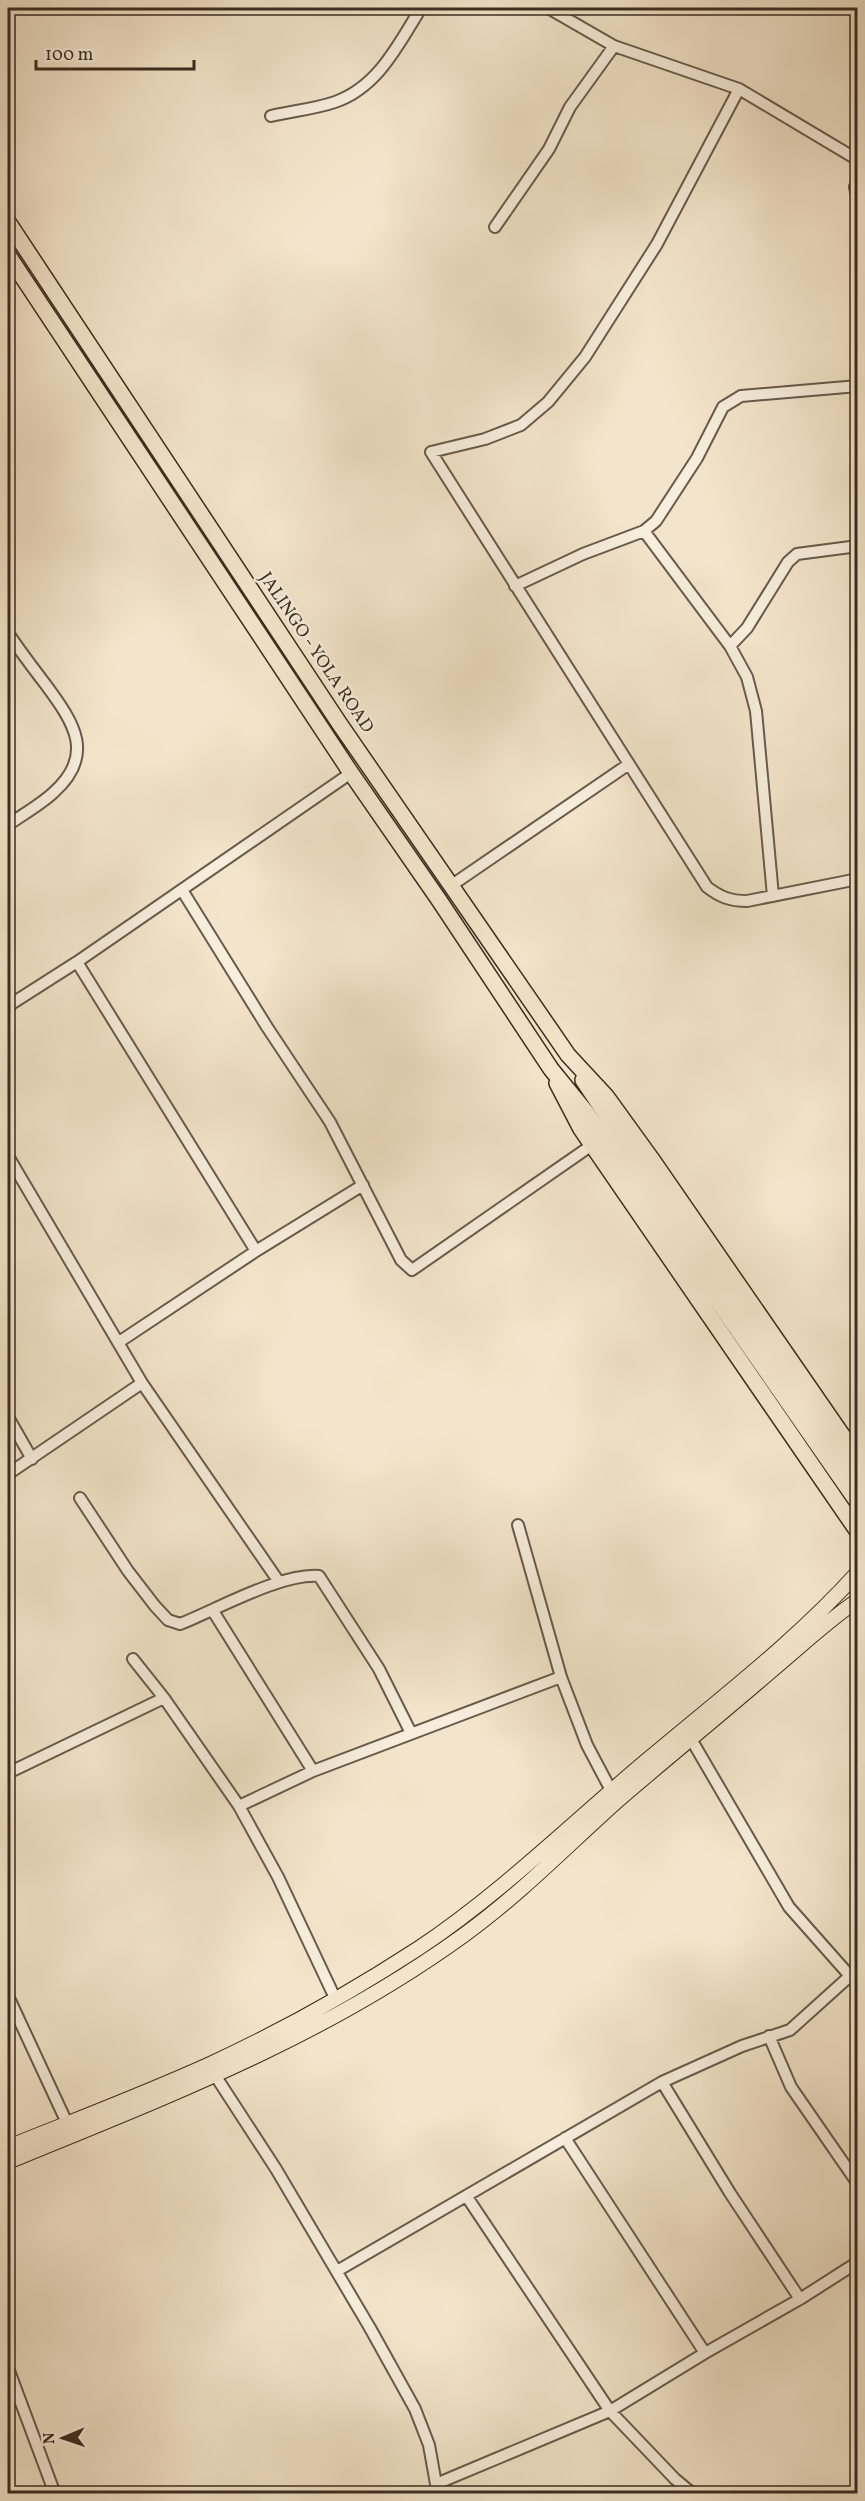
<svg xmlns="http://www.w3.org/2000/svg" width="865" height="2501" font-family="Vollkorn,serif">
<rect width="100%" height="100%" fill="#f3e5cb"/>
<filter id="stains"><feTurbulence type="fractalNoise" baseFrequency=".00333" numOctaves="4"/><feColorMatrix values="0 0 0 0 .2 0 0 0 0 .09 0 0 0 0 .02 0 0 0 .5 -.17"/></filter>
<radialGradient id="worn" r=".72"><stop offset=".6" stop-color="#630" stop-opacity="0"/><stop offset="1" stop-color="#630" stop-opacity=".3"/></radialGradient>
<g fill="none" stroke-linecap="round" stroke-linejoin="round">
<defs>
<path id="minor" d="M 548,8 L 614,46 L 739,89 L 858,160
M 739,89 L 657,244 L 585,357 L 548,402 L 521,425 L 485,439 L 431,452 L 707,887 C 720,897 730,901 747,901 L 858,879
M 271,116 C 292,111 315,109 335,102 C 378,87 398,45 421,8
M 858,181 L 855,187 L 858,201
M 495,227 L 549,149 L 570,107 L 614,46
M 644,531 L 730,646 L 747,677 L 756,711 L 773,896
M 515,586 L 583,554 L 644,531 L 656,521 L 697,458 L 723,407 L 741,396 L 858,386
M 8,633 C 20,651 33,668 46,685 C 74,723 96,755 53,793 C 40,805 22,815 8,825
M 730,646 L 747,628 L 788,562 L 797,554 L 858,546
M 452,885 L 629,764
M 182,890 L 267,1027 L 330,1122 L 401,1260 L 412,1270 L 592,1145
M 77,962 L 256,1251
M 8,1006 L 77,962 L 351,773
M 8,1156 L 142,1383 L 279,1582
M 119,1342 L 256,1251 L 363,1185
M 8,1417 L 32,1459
M 8,1474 L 142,1383
M 80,1498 L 128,1571 L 155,1606 L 168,1620 L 180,1624 C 218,1609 281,1573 319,1576 L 379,1669 L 411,1733
M 518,1525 L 561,1677
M 213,1611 L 313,1771
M 133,1659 L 164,1698 L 239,1806 L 313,1771 L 561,1677 L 587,1745 L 614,1796
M 691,1739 L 789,1907 L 858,1985
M 8,1773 L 164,1698
M 239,1806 L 278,1877 L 335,1998
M 8,1996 L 67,2123
M 769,2036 L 791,2087 L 858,2184
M 211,2069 L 276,2169 L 370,2328 L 415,2409 L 429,2445 L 436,2484 L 610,2411 L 705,2353 L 800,2299 L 858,2262
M 662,2082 L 730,2193 L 800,2299
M 565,2138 L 705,2353
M 467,2197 L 610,2411 L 675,2479 L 693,2494
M 337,2271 L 662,2082 L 742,2046 L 790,2030 L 851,1975
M 8,2368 L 55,2494"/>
<path id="major" d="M 8,2147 C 75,2120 144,2094 210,2064 C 282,2031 353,1991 419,1948 C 503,1892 575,1820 652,1756 C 722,1697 797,1640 858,1572
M 8,2162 C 168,2096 322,2038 464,1935 C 518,1896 566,1847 616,1802 C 667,1758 719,1716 770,1672 C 799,1648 827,1621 858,1600"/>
<path id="highway" d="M 8,222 L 339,723 L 568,1055 L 606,1096 L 653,1161 L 858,1458
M 8,255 L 351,773 L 439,900 L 551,1069 L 586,1112 L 858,1503
M 583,1080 L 674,1216 L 858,1481
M 557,1083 L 581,1129 L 858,1532"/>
</defs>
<!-- minor casing -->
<use href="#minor" stroke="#685b4b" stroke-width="14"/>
<!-- major casing -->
<use href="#major" stroke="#3a2d20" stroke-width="16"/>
<!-- highway casing -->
<use href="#highway" stroke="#3a2d20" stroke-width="18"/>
<!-- minor -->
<use href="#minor" stroke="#f7eedd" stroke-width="10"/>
<!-- major -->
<use href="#major" stroke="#f3e5cb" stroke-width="14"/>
<!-- highway -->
<use href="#highway" stroke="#f3e5cb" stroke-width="15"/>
</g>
<g text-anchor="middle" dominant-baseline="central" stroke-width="4.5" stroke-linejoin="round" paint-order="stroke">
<!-- street labels -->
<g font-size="18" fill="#3a2d20" stroke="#f7eedd">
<text transform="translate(316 653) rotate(56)">JALINGO - YOLA ROAD</text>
</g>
</g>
<!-- margin -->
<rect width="865" height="2501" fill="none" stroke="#f3e5cb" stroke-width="30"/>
<rect x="9" y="9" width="847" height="2483" fill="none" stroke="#3a2d20" stroke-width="3"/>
<rect x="15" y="15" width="835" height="2471" fill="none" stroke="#3a2d20" stroke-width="1.5"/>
<!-- north arrow -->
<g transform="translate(63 2438) rotate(268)" stroke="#f7eedd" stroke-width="4.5" paint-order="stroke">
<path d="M0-4.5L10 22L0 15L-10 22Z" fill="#3a2d20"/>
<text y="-9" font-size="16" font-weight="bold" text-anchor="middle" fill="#3a2d20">N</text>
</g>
<!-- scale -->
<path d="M36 60v9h158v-9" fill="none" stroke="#3a2d20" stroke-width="3"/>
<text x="45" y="60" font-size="18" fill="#3a2d20" stroke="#f7eedd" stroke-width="4.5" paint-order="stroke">100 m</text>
<rect width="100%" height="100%" filter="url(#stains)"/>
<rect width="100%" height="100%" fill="url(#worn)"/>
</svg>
